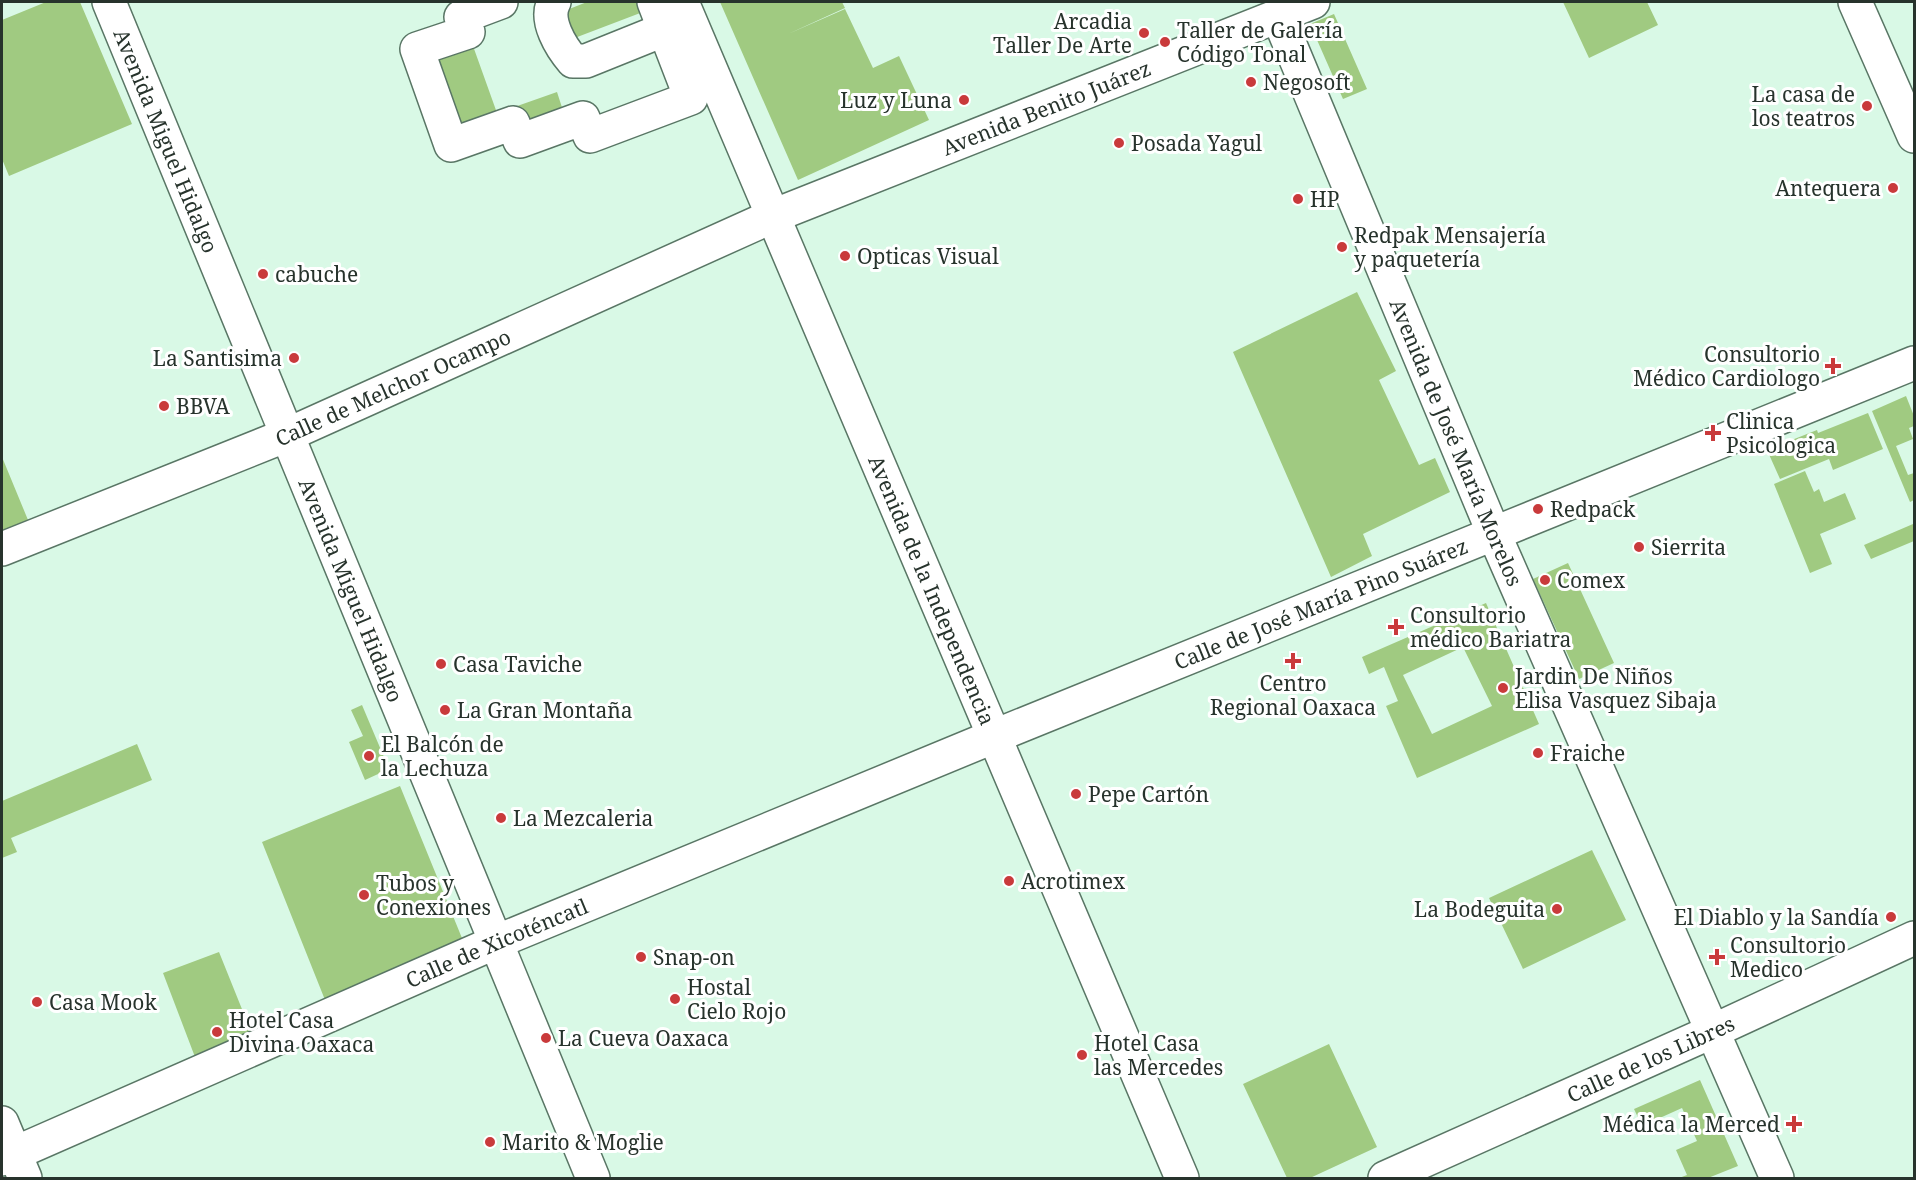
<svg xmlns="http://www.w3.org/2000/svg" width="1916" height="1180" font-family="'Noto Serif',serif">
<rect width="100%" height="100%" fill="#d9f9e6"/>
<!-- building -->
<path fill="#a0ca81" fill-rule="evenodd" d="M 46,2 L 80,2 L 132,124 L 9,176 L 2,159 L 2,20 Z
M 587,2 L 654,2 L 656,7 L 572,39 L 559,13 Z
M 720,2 L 842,2 L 845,8 L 788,34 L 845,9 L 873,68 L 899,56 L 929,120 L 798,180 Z
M 1563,2 L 1647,2 L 1658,25 L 1589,58 Z
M 1334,14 L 1367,89 L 1343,99 L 1310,24 Z
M 468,32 L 497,113 L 557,92 L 567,123 L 451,143 L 418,50 Z
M 1357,292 L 1396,371 L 1379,380 L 1419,465 L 1435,458 L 1450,492 L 1363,534 L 1372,556 L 1331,577 L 1233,352 Z
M 1906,396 L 1914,416 L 1914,426 L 1909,428 L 1913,439 L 1896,446 L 1908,475 L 1914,473 L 1914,500 L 1910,502 L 1872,411 Z
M 1868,413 L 1883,449 L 1833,470 L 1829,459 L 1780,479 L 1767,450 L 1817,430 L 1818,433 Z
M 2,457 L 28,520 L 2,531 Z
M 1805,471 L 1814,492 L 1819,489 L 1824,502 L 1845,493 L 1856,519 L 1820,534 L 1832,564 L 1810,573 L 1774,484 Z
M 1913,524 L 1914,541 L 1871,559 L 1864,545 Z
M 1568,563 L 1614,663 L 1579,679 L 1533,579 Z
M 1486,603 L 1539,724 L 1417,778 L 1386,706 L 1398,701 L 1384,667 L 1369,674 L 1362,657 ZM 1463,647 L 1492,706 L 1432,734 L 1403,675 Z
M 362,705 L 389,769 L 365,780 L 349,742 L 363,736 L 351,710 Z
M 137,744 L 152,780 L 11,838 L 17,852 L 2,858 L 2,801 Z
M 400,786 L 466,948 L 327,1005 L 262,842 Z
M 1592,850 L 1626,920 L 1523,969 L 1489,898 Z
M 219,952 L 252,1034 L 195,1057 L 163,973 Z
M 1329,1044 L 1377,1147 L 1310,1178 L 1287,1178 L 1243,1084 Z
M 1700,1080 L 1738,1166 L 1708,1178 L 1679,1178 L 1687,1175 L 1676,1150 L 1697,1141 L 1682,1108 L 1642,1126 L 1634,1109 Z"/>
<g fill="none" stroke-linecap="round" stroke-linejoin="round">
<defs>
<g id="minor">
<path id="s1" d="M 109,2 L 593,1178"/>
<path d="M 501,2 L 461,17 L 468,32 L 417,49 L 451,145 L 513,123 L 520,141 L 583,118 L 590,136 L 691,98 L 654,2"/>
<path d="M 554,2 C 544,20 561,47 573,61 L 586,61 L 683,22"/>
<path d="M 1855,2 L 1914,136"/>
<path d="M 2,1123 L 25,1178"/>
<path id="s2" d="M 1385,1178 L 1711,1032 L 1914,938"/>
</g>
<g id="major">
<path id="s3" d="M 682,2 L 1182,1178"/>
<path id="s4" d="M 1278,16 L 1494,534 L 1777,1178"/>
<path id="s5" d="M 2,549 L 287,435 L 773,216 L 1313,2"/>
<path id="s6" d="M 2,1159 L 496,942 L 995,736 L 1914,363"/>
</g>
</defs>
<!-- minor casing -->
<use href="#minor" stroke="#597665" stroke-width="36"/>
<!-- major casing -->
<use href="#major" stroke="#597665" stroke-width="36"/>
<!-- minor -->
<use href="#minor" stroke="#fff" stroke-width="33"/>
<!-- major -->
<use href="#major" stroke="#fff" stroke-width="33"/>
</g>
<!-- markers -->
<g fill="#c93a3b" stroke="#fff" stroke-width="2">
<circle cx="1144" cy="33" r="6"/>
<circle cx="1165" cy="42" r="6"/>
<circle cx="1251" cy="82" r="6"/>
<circle cx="964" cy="100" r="6"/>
<circle cx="1867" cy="106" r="6"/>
<circle cx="1119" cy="143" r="6"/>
<circle cx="1893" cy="188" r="6"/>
<circle cx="1298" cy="199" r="6"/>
<circle cx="1342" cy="247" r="6"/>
<circle cx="845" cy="256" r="6"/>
<circle cx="263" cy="274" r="6"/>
<circle cx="294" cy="358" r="6"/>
<path d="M1830 357h6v6h6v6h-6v6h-6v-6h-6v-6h6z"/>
<circle cx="164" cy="406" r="6"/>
<path d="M1710 424h6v6h6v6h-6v6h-6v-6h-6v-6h6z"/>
<circle cx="1538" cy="509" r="6"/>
<circle cx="1639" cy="547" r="6"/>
<circle cx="1545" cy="580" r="6"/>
<path d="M1393 618h6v6h6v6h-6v6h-6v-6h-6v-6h6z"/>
<path d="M1290 652h6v6h6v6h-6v6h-6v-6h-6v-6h6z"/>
<circle cx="441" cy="664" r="6"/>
<circle cx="1503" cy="688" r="6"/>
<circle cx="445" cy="710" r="6"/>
<circle cx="1538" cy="753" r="6"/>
<circle cx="369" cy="756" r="6"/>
<circle cx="1076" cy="794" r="6"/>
<circle cx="501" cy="818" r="6"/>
<circle cx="1009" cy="881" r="6"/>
<circle cx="364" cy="895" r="6"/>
<circle cx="1557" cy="909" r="6"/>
<circle cx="1891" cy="917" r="6"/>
<circle cx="641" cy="957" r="6"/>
<path d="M1714 948h6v6h6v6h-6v6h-6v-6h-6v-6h6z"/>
<circle cx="675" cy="999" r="6"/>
<circle cx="37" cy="1002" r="6"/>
<circle cx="217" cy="1032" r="6"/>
<circle cx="546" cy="1038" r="6"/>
<circle cx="1082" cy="1055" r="6"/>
<path d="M1791 1115h6v6h6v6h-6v6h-6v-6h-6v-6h6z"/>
<circle cx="490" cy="1142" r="6"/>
</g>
<g text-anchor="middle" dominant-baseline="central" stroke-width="6" stroke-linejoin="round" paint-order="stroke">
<!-- poi labels -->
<g font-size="21" fill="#27332c" stroke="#fff" text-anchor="start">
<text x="1132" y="21" text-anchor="end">Arcadia<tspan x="1132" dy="24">Taller De Arte</tspan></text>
<text x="1177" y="30">Taller de Galería<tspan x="1177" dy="24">Código Tonal</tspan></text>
<text x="1263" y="82">Negosoft</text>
<text x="1855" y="94" text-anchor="end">La casa de<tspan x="1855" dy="24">los teatros</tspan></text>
<text x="952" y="100" text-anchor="end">Luz y Luna</text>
<text x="1131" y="143">Posada Yagul</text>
<text x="1881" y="188" text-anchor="end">Antequera</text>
<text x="1310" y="199">HP</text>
<text x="1354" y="235">Redpak Mensajería<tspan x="1354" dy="24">y paquetería</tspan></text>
<text x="857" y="256">Opticas Visual</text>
<text x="275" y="274">cabuche</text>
<text x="1820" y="354" text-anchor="end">Consultorio<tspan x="1820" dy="24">Médico Cardiologo</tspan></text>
<text x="282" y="358" text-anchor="end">La Santisima</text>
<text x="176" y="406">BBVA</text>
<text x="1726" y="421">Clinica<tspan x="1726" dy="24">Psicologica</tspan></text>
<text x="1550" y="509">Redpack</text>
<text x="1651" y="547">Sierrita</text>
<text x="1557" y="580">Comex</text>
<text x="1410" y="615">Consultorio<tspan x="1410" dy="24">médico Bariatra</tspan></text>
<text x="453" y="664">Casa Taviche</text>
<text x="1515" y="676">Jardin De Niños<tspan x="1515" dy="24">Elisa Vasquez Sibaja</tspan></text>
<text x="1293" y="683" text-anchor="middle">Centro<tspan x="1293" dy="24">Regional Oaxaca</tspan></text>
<text x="457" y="710">La Gran Montaña</text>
<text x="381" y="744">El Balcón de<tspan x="381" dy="24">la Lechuza</tspan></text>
<text x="1550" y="753">Fraiche</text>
<text x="1088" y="794">Pepe Cartón</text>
<text x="513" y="818">La Mezcaleria</text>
<text x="1021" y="881">Acrotimex</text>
<text x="376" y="883">Tubos y<tspan x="376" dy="24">Conexiones</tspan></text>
<text x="1545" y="909" text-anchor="end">La Bodeguita</text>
<text x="1879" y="917" text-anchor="end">El Diablo y la Sandía</text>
<text x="1730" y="945">Consultorio<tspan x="1730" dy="24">Medico</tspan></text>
<text x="653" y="957">Snap-on</text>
<text x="687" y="987">Hostal<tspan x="687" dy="24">Cielo Rojo</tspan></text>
<text x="49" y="1002">Casa Mook</text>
<text x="229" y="1020">Hotel Casa<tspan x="229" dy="24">Divina Oaxaca</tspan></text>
<text x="558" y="1038">La Cueva Oaxaca</text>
<text x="1094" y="1043">Hotel Casa<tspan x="1094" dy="24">las Mercedes</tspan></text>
<text x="1780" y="1124" text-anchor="end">Médica la Merced</text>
<text x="502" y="1142">Marito &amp; Moglie</text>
</g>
<!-- street labels -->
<g font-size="21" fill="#27332c" stroke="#fff">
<text stroke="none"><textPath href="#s5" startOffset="1134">Avenida Benito Juárez</textPath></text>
<text stroke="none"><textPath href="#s1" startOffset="150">Avenida Miguel Hidalgo</textPath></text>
<text stroke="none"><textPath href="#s5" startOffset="423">Calle de Melchor Ocampo</textPath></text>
<text stroke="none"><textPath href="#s4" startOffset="462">Avenida de José María Morelos</textPath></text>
<text stroke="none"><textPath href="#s1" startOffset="636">Avenida Miguel Hidalgo</textPath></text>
<text stroke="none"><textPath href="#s3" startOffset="639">Avenida de la Independencia</textPath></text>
<text stroke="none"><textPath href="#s6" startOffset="1431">Calle de José María Pino Suárez</textPath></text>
<text stroke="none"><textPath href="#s6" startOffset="540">Calle de Xicoténcatl</textPath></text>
<text stroke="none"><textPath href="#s2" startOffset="291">Calle de los Libres</textPath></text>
</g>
</g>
<!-- border -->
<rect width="1916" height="1180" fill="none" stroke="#27332c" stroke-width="6"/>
</svg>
